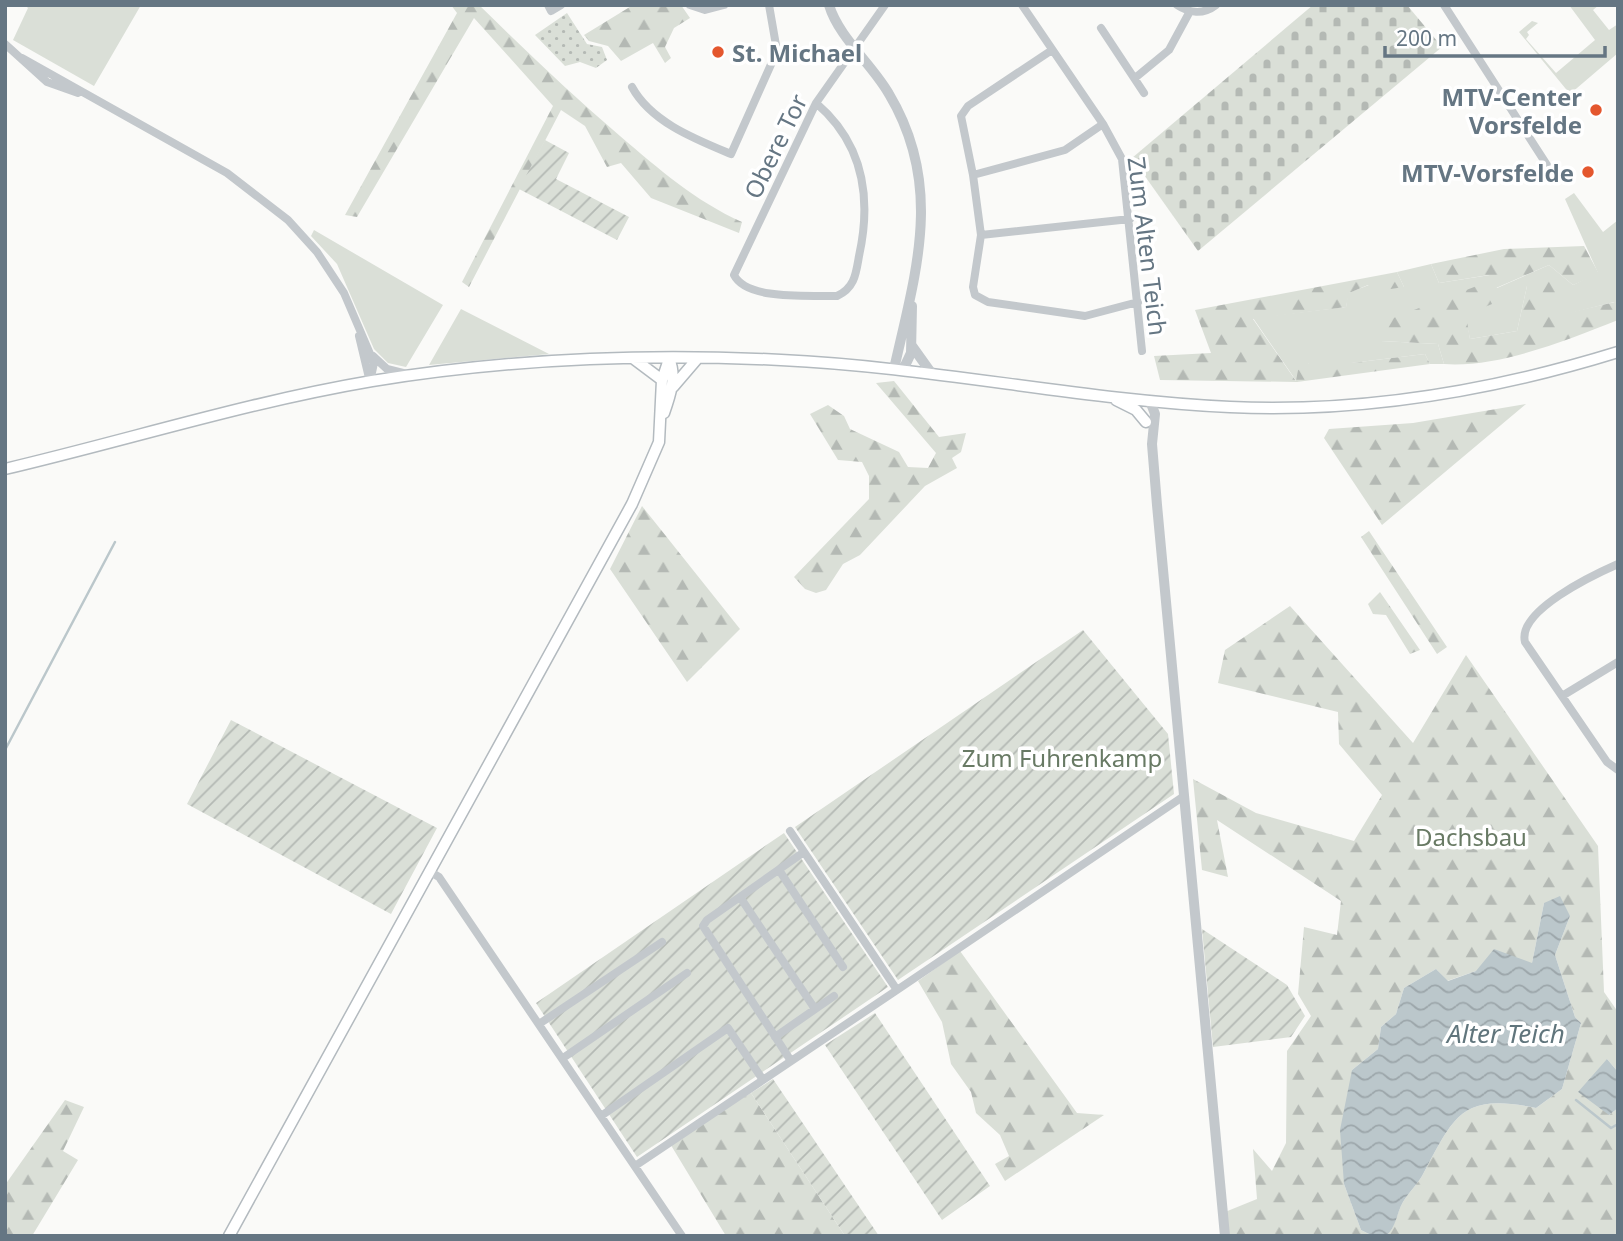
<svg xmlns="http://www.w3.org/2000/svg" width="1623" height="1241" font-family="'Noto Sans',sans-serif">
<defs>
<pattern id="forest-firs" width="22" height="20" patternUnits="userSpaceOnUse" patternTransform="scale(1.75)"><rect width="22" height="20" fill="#dadfd7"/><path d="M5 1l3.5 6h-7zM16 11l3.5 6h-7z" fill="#b4b9b4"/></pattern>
<pattern id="cemetery-stones" width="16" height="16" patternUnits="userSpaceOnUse" patternTransform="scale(1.75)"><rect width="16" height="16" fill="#dadfd7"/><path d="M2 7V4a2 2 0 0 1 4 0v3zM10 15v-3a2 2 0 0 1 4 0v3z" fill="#b4b9b4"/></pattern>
<pattern id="park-dots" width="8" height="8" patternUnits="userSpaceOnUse" patternTransform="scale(1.75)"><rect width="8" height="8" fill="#dadfd7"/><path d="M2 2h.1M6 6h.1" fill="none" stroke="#b4b9b4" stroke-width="1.8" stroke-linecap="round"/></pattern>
<pattern id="garden-furrows" width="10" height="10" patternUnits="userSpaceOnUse" patternTransform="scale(1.75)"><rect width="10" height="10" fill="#dadfd7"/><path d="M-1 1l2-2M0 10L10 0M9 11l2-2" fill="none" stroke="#b4b9b4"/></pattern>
<pattern id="water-waves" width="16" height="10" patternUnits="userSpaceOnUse" patternTransform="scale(1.75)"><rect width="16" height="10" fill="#bbc7cb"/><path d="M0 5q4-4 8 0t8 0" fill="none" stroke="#9ca6aa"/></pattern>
</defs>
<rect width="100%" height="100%" fill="#fafaf8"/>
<!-- grass -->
<path fill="#dadfd7" d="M 25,5 L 141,5 L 94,86 L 13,40 L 28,8 Z
M 1569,5 L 1599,5 L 1593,10 L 1609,30 L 1618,24 L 1618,53 L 1570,94 L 1519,32 L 1532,21 L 1538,23 L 1527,32 L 1529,35 L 1526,39 L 1556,73 L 1595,40 Z
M 1574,193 L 1603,232 L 1618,220 L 1618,305 L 1614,302 L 1559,316 L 1527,286 L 1517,331 L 1470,339 L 1465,315 L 1381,341 L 1438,344 L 1444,364 L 1430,364 L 1425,354 L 1351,363 L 1309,363 L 1297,382 L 1253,318 L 1346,307 L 1348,293 L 1369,285 L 1404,287 L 1397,272 L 1431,264 L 1439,283 L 1490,275 L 1497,288 L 1549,265 L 1573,285 L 1598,273 L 1565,199 Z
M 314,230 L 443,305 L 406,367 L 388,363 L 374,349 L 337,264 L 311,236 Z
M 461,309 L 549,354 L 429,365 Z"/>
<!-- forest -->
<path fill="url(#forest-firs)" d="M 451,5 L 479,5 C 525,50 571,94 620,136 C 659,169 695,201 742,222 L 739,233 L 651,198 L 621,163 L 607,167 L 585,126 L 561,110 L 469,287 L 462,282 L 553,106 L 474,18 L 357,217 L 345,215 L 457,13 Z
M 633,5 L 681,5 L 690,18 L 674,28 L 665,47 L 671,58 L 665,63 L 653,43 L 621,61 L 608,46 L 589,41 L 584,35 Z
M 1584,246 L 1599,274 L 1573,285 L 1549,265 L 1496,288 L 1489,275 L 1439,283 L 1431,264 L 1504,249 Z
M 1397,272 L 1404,287 L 1377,291 L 1368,285 L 1349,293 L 1346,307 L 1253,319 L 1296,381 L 1298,370 L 1309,363 L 1351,363 L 1425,354 L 1430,364 L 1297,382 L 1160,380 L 1154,356 L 1211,353 L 1195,310 Z
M 1548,274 L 1563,282 L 1559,315 L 1615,302 L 1618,305 L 1618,320 C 1567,340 1499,368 1444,364 L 1438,344 L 1381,341 L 1372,326 L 1482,284 L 1492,304 L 1466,315 L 1470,339 L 1517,331 L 1527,286 Z
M 894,381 L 939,437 L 966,433 L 961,452 L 952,458 L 957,468 L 925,486 L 860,555 L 843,564 L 826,590 L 816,593 L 805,589 L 794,577 L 869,499 L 869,476 L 862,462 L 838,460 L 810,414 L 828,405 L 844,416 L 850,429 L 899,452 L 908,467 L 928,468 L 936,453 L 876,383 Z
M 1526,404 L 1382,525 L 1324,438 L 1329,429 L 1413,423 Z
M 642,506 L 740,629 L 687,682 L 610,569 Z
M 1369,531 L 1447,647 L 1437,654 L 1361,537 Z
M 1380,592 L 1420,650 L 1410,654 L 1386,615 L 1373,614 L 1368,604 Z
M 1290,606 L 1413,743 L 1466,655 L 1598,846 L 1604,992 L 1618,1012 L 1618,1072 L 1607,1059 L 1609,1115 L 1618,1108 L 1618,1236 L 1386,1236 C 1396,1226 1396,1214 1403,1202 C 1408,1193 1417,1185 1422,1176 C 1454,1117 1460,1092 1536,1108 L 1562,1089 L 1581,1023 L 1575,1017 L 1555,955 L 1570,916 L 1544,903 L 1532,963 L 1476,971 L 1447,981 L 1436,969 L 1404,988 L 1396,1014 L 1381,1027 L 1378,1049 L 1352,1070 L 1344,1184 L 1361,1230 L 1373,1236 L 1227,1236 L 1225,1212 L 1257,1199 L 1253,1149 L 1272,1171 L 1286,1143 L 1287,1051 L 1311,1016 L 1298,994 L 1304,927 L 1337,935 L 1341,901 L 1217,820 L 1228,877 L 1202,870 L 1193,779 L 1256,813 L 1354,841 L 1382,795 L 1339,744 L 1338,712 L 1218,683 L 1225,650 Z
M 960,951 L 1077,1113 L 1104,1115 L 1005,1181 L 995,1164 L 1009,1156 L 1000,1135 L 976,1113 L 971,1092 L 951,1064 L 942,1022 L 918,981 Z
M 751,1093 L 845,1236 L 726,1236 L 669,1142 Z
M 65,1100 L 84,1107 L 63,1151 L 78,1160 L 32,1236 L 5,1236 L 5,1185 Z"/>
<!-- cemetery -->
<path fill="url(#cemetery-stones)" d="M 1313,5 L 1407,5 L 1442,47 L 1198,251 L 1132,158 Z"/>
<!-- park -->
<path fill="url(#park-dots)" d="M 567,13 L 587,44 L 602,47 L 607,60 L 596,68 L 580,62 L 565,66 L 535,35 Z"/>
<!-- garden -->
<path fill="url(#garden-furrows)" d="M 545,140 L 569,153 L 556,179 L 629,217 L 617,240 L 519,189 Z
M 1083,630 L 1168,734 L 1174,794 L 898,980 L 795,827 Z
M 231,720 L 437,828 L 391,914 L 187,804 Z
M 784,833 L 888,987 L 637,1157 L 536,1003 Z
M 1202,929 L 1287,985 L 1305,1016 L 1291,1037 L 1213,1047 Z
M 875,1013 L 990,1186 L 942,1220 L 825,1045 Z
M 773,1079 L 879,1236 L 845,1236 L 751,1093 Z"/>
<!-- water -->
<path fill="url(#water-waves)" d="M 1560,896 L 1570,916 L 1555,955 L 1575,1017 L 1581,1023 L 1562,1089 L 1536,1108 C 1460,1092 1454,1117 1422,1176 C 1417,1185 1408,1193 1403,1202 C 1396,1214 1397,1226 1386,1236 L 1373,1236 L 1361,1230 L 1344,1184 L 1340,1130 L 1352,1070 L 1378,1049 L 1381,1027 L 1396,1014 L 1404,988 L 1436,969 L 1448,981 L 1476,971 L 1494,949 L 1532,963 L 1544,903 Z
M 1607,1059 L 1618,1072 L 1618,1108 L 1609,1115 L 1578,1092 Z"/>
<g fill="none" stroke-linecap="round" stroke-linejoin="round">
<!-- stream -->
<path stroke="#bbc7cb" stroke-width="2.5" d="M 5,750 L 115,542
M 1576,1100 L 1611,1128 L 1618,1124"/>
<defs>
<path id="secondary" d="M 634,359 L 662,380
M 673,387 L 697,359
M 1116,400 L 1136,410 L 1146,422
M 664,413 C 670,396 677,376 669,359
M 5,469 C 128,440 248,402 372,381 C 507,359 645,353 781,360 C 932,367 1080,400 1230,407 C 1362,413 1492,391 1618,352
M 229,1236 L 632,504 L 659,442 L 662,380 L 669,359"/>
</defs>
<!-- secondary casing -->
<use href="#secondary" stroke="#b3babf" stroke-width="13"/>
<!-- minor -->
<path stroke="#c3c8cc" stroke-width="8" d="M 548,5 L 551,11 L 561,5
M 690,5 L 705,10 L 724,5
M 1022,5 L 1103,124 L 1122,159 L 1142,351
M 1177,5 C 1189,13 1203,15 1216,5
M 1444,5 L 1556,179
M 1101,28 L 1144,93
M 5,44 L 47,82 L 78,93
M 1052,50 L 968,106 L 961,116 L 973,175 L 981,235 L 973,287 L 975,295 L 988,302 L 1085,316 L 1138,302
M 22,58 L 227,173 L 288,220 L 317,252 L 344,293 L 374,363 L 370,382
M 1135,78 L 1169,50 L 1189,13
M 632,87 C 651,122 695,139 731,154 L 777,51 L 769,5
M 816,103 C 863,143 872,197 859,256 C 856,273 855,288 837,296 C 811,295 747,301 734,275 L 816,103 L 885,5
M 973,175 L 1065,150 L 1103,124
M 981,235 L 1130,219
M 359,336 L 370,382
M 373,356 L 387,369 L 407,374
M 1618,564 C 1593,575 1517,611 1525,642 L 1607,762 L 1618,770
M 1562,696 L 1618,662
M 779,870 L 843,967
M 429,871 L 439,877 L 682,1236
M 740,897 L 815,1009
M 897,990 L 1184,796
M 539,1024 L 662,942
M 775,1037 L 834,996
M 563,1058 L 687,973
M 791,1061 L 703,926 L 707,920 L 804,852
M 601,1116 L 728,1028 L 763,1080
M 635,1166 L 897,990 L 790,831"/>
<!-- tertiary -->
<path stroke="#c3c8cc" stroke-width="10" d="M 829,5 C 839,38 872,64 889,94 C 944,186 916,271 894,369
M 912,346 L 932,374
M 903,370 L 911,353 L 912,306
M 1150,401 L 1155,414 L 1152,444 L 1157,505 L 1225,1236"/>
<!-- secondary -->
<use href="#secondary" stroke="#fff" stroke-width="10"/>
</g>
<!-- markers -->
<g fill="#e4572e" stroke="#fff" stroke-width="2.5">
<circle cx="718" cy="52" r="7"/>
<circle cx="1596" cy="110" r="7"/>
<circle cx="1588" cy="172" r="7"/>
</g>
<g text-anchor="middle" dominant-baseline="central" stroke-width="7" stroke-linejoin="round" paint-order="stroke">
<!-- poi labels -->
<g font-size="24" font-weight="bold" fill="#657683" stroke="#fff" text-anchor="end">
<text x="732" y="52" text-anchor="start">St. Michael</text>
<text x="1582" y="96">MTV-Center<tspan x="1582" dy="28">Vorsfelde</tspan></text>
<text x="1574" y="172">MTV-Vorsfelde</text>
</g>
<!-- street labels -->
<g font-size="24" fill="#657683" stroke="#fff">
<text transform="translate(775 146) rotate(-64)">Obere Tor</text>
<text transform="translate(1148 246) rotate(83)">Zum Alten Teich</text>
</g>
<!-- park labels -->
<g font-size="24" fill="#687a64" stroke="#fff">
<text x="1062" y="757">Zum Fuhrenkamp</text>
<text x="1471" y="836">Dachsbau</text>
</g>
<!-- water labels -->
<g font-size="26" font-style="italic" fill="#60757c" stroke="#fff">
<text x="1506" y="1033">Alter Teich</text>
</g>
</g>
<!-- border -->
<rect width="1623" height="1241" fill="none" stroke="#657683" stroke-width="14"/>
<!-- scale -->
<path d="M1385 46v10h220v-10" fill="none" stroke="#657683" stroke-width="3.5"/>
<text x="1396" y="46" font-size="21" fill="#657683" stroke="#ffffff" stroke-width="5" paint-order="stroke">200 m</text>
</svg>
